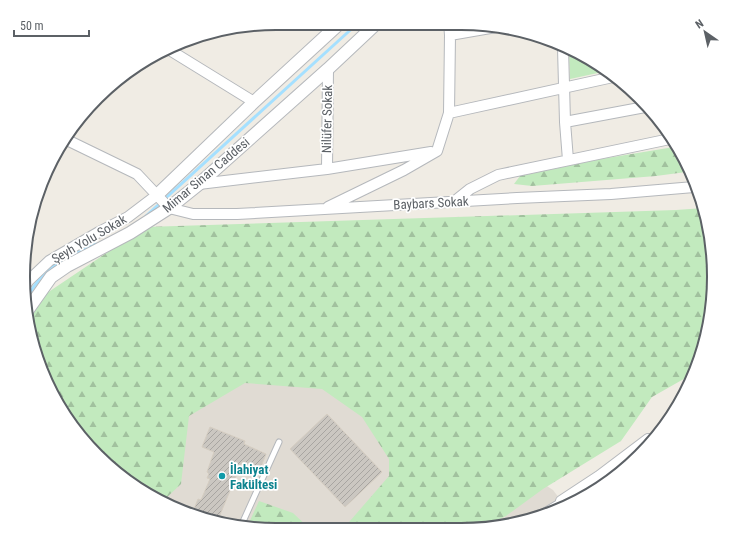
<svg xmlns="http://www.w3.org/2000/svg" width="737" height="553" font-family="'Roboto Condensed',sans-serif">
<defs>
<pattern id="forest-firs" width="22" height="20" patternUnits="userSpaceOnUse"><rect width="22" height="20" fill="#c2eabe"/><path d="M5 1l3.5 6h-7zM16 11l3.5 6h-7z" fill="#a1c19e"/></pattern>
<pattern id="building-hatch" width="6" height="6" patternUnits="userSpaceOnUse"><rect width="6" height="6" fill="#cbc7c1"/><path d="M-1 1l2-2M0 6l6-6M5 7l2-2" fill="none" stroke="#a8a5a1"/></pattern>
</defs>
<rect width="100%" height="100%" fill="#f0ece4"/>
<!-- education -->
<path fill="#e0dbd3" d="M 261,300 L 553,490 L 565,506 L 557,511 L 494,528 L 260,529 L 211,521 L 150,496 L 102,454 Z"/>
<!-- forest -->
<path fill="url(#forest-firs)" d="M 674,147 L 686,172 L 656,176 L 532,186 L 514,184 L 520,176 L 601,159 Z
M 704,208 L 705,211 L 712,310 L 689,376 L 652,397 L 621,441 L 543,489 L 506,516 L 479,528 L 343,529 L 389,476 L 389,459 L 362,417 L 322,389 L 245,383 L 189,416 L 181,484 L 163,501 L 150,496 L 75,431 L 37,358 L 29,320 L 47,293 L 145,227 L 676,210 Z
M 259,501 L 293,513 L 310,529 L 260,529 L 247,527 Z"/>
<!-- park -->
<path fill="#c2eabe" d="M 569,51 L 601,66 L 607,71 L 570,79 Z"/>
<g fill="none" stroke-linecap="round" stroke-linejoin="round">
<!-- stream -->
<path stroke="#a5e0ff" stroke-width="3" d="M 146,216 L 358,23
M 25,299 L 41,277 L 59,262 L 96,244"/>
</g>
<!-- building -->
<path fill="url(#building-hatch)" stroke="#d5cdc1" d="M 327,414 L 382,472 L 345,507 L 290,449 Z
M 210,427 L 245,441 L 244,444 L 266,454 L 260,469 L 242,462 L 217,522 L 211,521 L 192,514 L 198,499 L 201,500 L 210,479 L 207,478 L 209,474 L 207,472 L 214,452 L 202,447 Z"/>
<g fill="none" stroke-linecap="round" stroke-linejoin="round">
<defs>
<path id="service" d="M 536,516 L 561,501
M 241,526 L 279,442"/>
<path id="minor" d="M 450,35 L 496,27
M 563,48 L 565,122 L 568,160
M 168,49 L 254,102
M 449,113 L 450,35 L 449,23
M 565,122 L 645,107
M 67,140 L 137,174 L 169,208 L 193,214 L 237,214 L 517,198 L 611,194 L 694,187
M 327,169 L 328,69
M 199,184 L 327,169 L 431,152
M 455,201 L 470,189 L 498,175 L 670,139
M 328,207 L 404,170 L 437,151 L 449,113 L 613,77
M 24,287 L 29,280 L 49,261 L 99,232 L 128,217 L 157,195
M 599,476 L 608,482
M 561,501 L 599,476 L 648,439"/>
<path id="tertiary" d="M 157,195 L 254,102 L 340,23
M 27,311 L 51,277 L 67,266 L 130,233 L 169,208 L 199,184 L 328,69 L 377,23"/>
</defs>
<!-- service casing -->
<use href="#service" stroke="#b5b8bc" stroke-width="7"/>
<!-- minor casing -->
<use href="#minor" stroke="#b5b8bc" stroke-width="12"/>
<!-- tertiary casing -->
<use href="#tertiary" stroke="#b5b8bc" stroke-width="14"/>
<!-- service -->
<use href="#service" stroke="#fff" stroke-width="5"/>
<!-- minor -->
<use href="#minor" stroke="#fff" stroke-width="10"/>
<!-- tertiary -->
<use href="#tertiary" stroke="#fff" stroke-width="12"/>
</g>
<!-- markers -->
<circle fill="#0f9aa8" stroke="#fff" stroke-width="1.5" cx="222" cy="476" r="4"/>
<g text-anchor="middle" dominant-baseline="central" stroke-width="3.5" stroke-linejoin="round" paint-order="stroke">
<!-- street labels -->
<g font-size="13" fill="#5c6166" stroke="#fff">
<text transform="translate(327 119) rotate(-89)">Nilüfer Sokak</text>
<text transform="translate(206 175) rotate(-40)">Mimar Sinan Caddesi</text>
<text transform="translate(431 203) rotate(-3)">Baybars Sokak</text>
<text transform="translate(89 239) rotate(-30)">Şeyh Yolu Sokak</text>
</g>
<!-- culture labels -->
<g font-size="13" font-weight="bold" fill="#0d838f" stroke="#fff" text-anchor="start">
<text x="230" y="469">İlahiyat<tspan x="230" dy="15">Fakültesi</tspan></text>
</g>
</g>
<!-- crop -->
<path d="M0 0H737V553H0ZM276 30H461A246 246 0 0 1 707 276V277A246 246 0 0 1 461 523H276A246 246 0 0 1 30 277V276A246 246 0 0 1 276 30Z" fill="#fff" fill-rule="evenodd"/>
<path fill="none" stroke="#5c6166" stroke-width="2" d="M276 30H461A246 246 0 0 1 707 276V277A246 246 0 0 1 461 523H276A246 246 0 0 1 30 277V276A246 246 0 0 1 276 30Z"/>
<!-- north arrow -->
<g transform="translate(705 32) rotate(326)" stroke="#ffffff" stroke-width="3" paint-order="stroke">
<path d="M0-3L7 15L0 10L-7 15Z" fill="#5c6166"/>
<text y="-6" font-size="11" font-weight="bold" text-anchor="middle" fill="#5c6166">N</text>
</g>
<!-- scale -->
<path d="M14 30v6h75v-6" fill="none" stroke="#5c6166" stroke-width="2"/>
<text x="20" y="30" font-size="12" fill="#5c6166" stroke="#ffffff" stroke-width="3" paint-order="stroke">50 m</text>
</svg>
